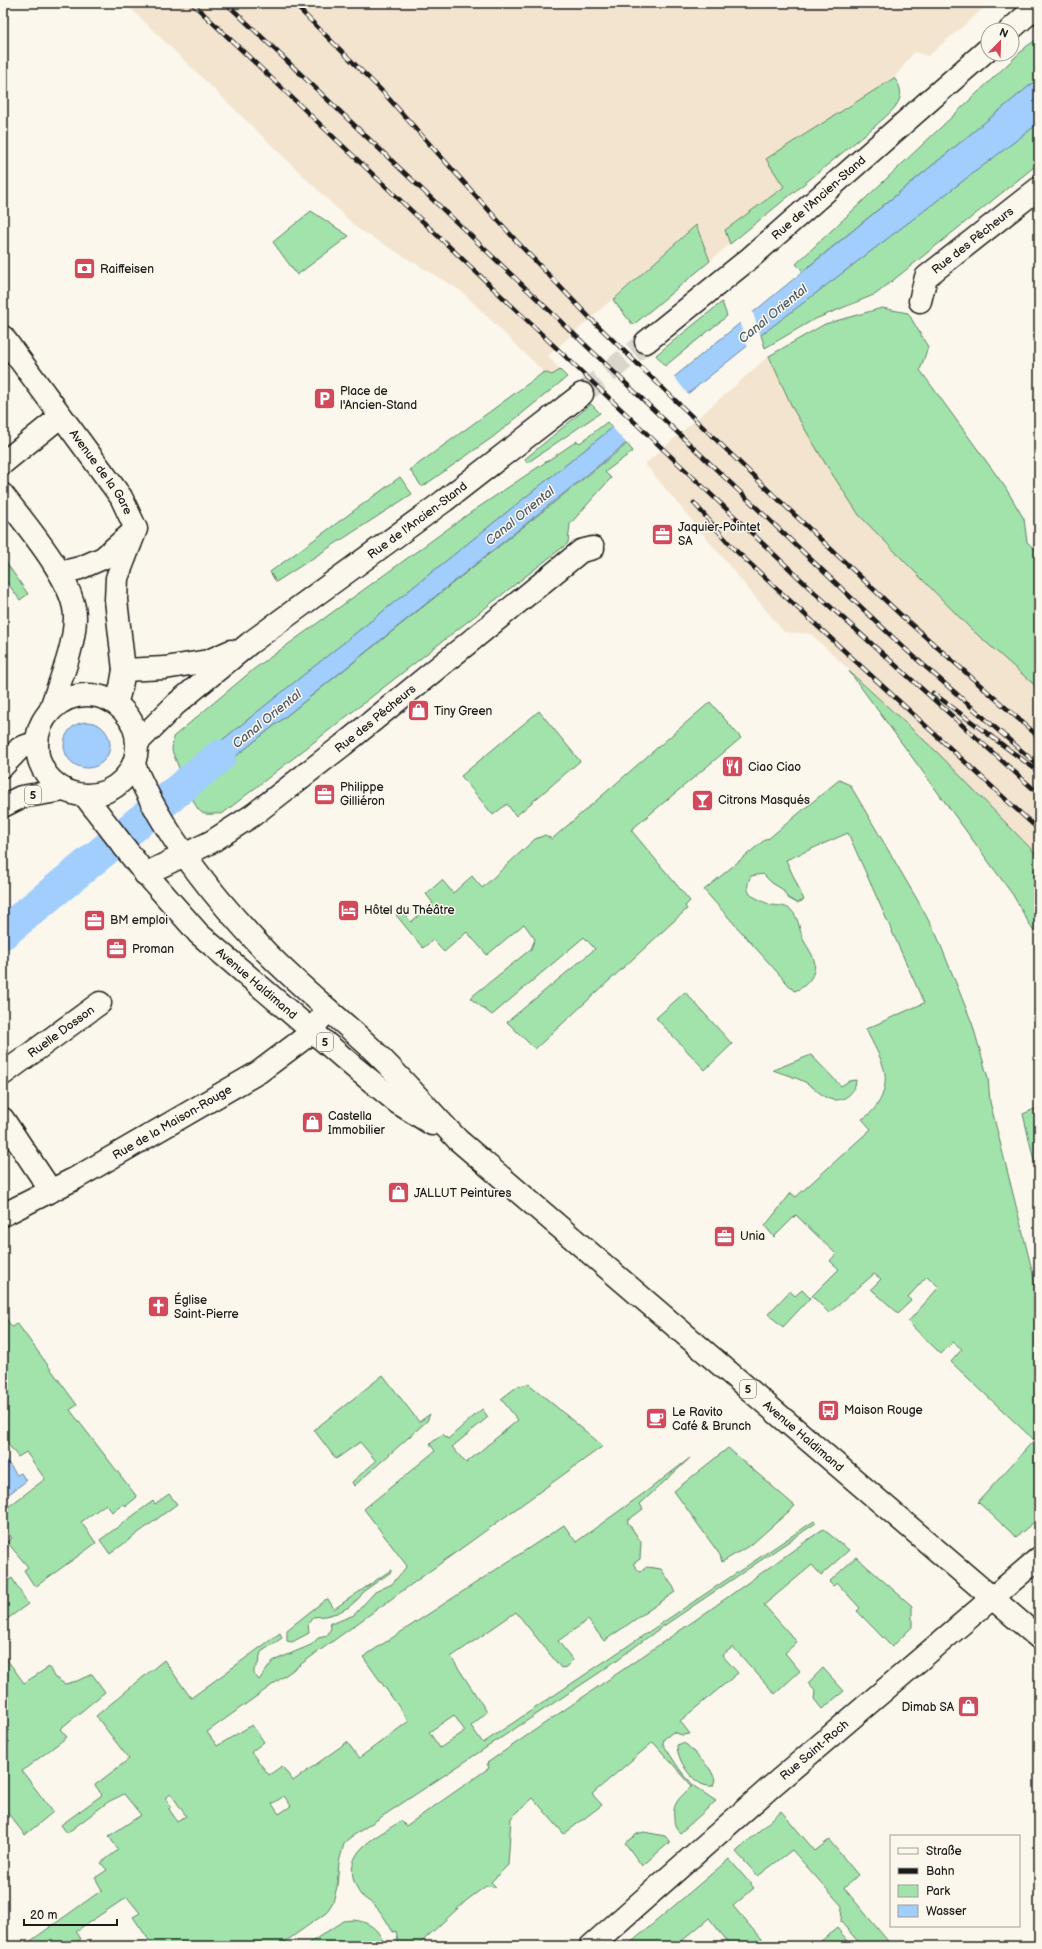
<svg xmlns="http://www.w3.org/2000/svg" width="1042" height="1949" font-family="'Balsamiq Sans',sans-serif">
<rect width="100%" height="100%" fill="#fbf7ec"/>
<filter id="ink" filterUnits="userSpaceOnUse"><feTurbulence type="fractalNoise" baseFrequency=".025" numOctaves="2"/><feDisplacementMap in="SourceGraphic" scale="8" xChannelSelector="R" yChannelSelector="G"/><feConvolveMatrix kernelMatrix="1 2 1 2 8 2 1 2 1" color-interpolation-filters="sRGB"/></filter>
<g filter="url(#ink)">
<!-- built -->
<path fill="#f3e4d0" d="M 125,3 L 990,3 L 928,56 L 914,52 L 894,78 L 766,159 L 784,187 L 725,229 L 730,244 L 710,261 L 696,225 L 548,356 L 560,370 L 552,375 L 544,372 L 461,291 L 357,228 Z
M 769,356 L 793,409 L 971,629 L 1039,689 L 1039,857 L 938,753 L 811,634 L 784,632 L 645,464 Z"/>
<!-- green -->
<path fill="#a2e3ac" stroke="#5f8064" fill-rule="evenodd" d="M 1039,38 L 1039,78 L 803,271 L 796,264 L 1027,46 Z
M 894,78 C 912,99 889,113 874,127 L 730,244 L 725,230 L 784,187 L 766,159 Z
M 1039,123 L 1039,163 L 876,294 L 813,320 L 765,348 L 761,335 Z
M 311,211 L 349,236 L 297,275 L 273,242 Z
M 696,225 L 710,261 L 633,325 L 613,300 Z
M 722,302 L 727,316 L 665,366 L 656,355 Z
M 882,308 L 908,313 L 928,347 L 920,370 L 1005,487 L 1024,519 L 1027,542 L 1039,553 L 1039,689 L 971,629 L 859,515 L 825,463 L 793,409 L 769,356 L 825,324 Z
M 560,370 L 567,377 L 493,437 L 422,487 L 410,470 L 544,372 L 552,375 Z
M 591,404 L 600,413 L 527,463 L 525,459 Z
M 607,422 L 612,428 L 181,773 L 172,751 L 173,737 L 254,669 L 467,515 L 577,441 L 580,443 Z
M 627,444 L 633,451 L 605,472 L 611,478 L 570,524 L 568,543 L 222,814 C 217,813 211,815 206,814 C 197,813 194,801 190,793 Z
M 400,477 L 412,494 L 276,582 L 270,572 Z
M 3,558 L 28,594 L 20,600 L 3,577 Z
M 849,671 L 938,753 L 1039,857 L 1039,941 L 1013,895 Z
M 710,702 L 741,738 L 631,830 L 690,901 L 685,906 L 687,909 L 535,1049 L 507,1022 L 595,949 L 584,937 L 492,1015 L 470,998 L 531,949 L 535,939 L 524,924 L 487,955 L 467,932 L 444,952 L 433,940 L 423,948 L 396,915 L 403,912 L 411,922 L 433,903 L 426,894 L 442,880 L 453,893 L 472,876 L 482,888 L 535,839 L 545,835 L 552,839 Z
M 539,711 L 580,761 L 516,816 L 507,804 L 493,815 L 461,776 Z
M 839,780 L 850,785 L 918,901 L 937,936 L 972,1023 L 988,1078 L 990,1102 L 1033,1274 L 1039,1325 L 1039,1518 L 1016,1537 L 978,1502 L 1034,1440 L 951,1362 L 962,1349 L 953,1342 L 941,1354 L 908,1322 L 939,1287 L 927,1276 L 908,1297 L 911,1301 L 898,1313 L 871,1289 L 881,1279 L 874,1274 L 829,1313 L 812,1296 L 839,1269 L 830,1261 L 836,1254 L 796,1215 L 774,1237 L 765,1226 L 791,1193 L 796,1197 L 871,1129 L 862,1119 C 877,1111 887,1092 885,1074 C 883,1059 872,1043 866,1029 L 924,1003 L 848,833 L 786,860 L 804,900 L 797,903 L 788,898 L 782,889 L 772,883 L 763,874 L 751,876 C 748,881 746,888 750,894 C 751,896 768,904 771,905 C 778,906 785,905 791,910 C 798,916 799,928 802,936 C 804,943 809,948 812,955 C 820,969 809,987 794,991 L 704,890 L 767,838 L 768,839 Z
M 685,992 L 732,1044 L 705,1070 L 656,1018 Z
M 811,1055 L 841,1086 L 849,1081 L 856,1080 C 855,1096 839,1105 825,1097 C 818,1092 812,1086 805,1082 C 795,1077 783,1074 773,1070 Z
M 1039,1107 L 1039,1182 L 1023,1114 Z
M 802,1290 L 810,1298 L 783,1327 L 768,1314 L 790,1291 L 795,1296 Z
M 3,1314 L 12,1327 L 17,1323 L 77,1405 L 70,1410 L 137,1497 L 126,1506 L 124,1504 L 112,1512 L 106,1504 L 81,1522 L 96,1543 L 35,1587 L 24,1570 L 28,1567 L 7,1542 L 12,1538 L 6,1530 L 3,1532 L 3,1500 L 8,1507 L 45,1479 L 26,1452 L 18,1457 L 3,1437 Z
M 383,1375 L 419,1422 L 430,1414 L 427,1421 L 354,1486 L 352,1482 L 376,1461 L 360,1442 L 336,1459 L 314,1430 Z
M 529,1384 L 603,1446 L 207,1732 L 217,1746 L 252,1725 L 264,1742 L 251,1752 L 269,1775 L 282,1766 L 293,1781 L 347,1742 L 359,1758 L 409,1721 L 363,1657 L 564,1525 L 576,1542 L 647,1491 L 690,1458 L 640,1504 L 643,1509 L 627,1521 L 641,1542 L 640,1559 L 633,1564 L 640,1572 L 647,1567 L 661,1569 L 674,1588 L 675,1592 L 604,1641 L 588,1620 L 558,1641 L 573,1660 L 566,1667 L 561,1668 L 516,1612 L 451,1657 L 487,1712 L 471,1726 L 483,1743 L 814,1521 L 816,1523 L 659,1629 L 599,1673 L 348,1839 L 344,1844 L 339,1862 L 337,1887 L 333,1902 L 326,1913 L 279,1946 L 153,1946 L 133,1917 L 140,1913 L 127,1897 L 76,1931 L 81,1939 L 69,1946 L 26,1946 L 25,1945 L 102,1890 L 95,1878 L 107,1870 L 101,1863 L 118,1850 L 109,1836 L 141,1815 L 124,1794 L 108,1802 L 67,1833 L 61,1825 L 102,1795 L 95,1785 L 129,1759 L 96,1716 L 164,1660 L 191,1698 L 280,1633 L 282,1638 L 261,1652 L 258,1664 L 254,1669 L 254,1674 L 259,1680 L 273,1661 L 311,1645 L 318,1638 L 327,1636 L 331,1628 L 330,1623 L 334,1623 L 354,1615 L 375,1592 L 392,1584 L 407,1566 L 364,1509 L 435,1451 L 430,1444 L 443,1434 L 448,1439 L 482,1409 L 488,1417 L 452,1447 L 466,1463 L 518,1420 L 501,1399 L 518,1386 ZM 454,1715 L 465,1731 L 440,1748 L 429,1732 ZM 171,1794 L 186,1816 L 177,1821 L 169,1809 L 171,1806 L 165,1798 ZM 284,1796 L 291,1806 L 279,1814 L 272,1804 Z
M 728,1448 L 795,1506 L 752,1544 L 722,1562 L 720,1555 L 674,1491 Z
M 169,1494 L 177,1504 L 110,1554 L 100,1540 L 153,1501 L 155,1504 Z
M 823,1529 L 849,1550 L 821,1575 L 812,1565 L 764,1605 L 797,1642 L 785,1653 L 800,1671 L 775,1694 L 733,1647 L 722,1655 L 738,1673 L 680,1721 L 690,1734 L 682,1735 L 673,1732 L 664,1739 L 663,1744 L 680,1770 L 695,1787 L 716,1801 L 680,1833 C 675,1828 674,1825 674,1818 C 672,1802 681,1797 692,1786 L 653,1742 L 592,1794 L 602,1805 L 564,1834 L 533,1798 L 511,1818 L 508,1865 L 491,1882 L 496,1887 L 486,1886 L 467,1900 L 417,1946 L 399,1946 L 396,1931 L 393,1932 C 387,1922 382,1912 373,1904 C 369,1901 364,1898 361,1895 C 357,1891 356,1885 354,1881 C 344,1849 379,1836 401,1821 L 406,1826 L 489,1768 L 487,1763 L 704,1614 Z
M 856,1557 L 912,1606 L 912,1627 L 892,1647 L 857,1611 L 860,1608 L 837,1583 L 833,1586 L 829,1582 Z
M 391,1570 L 391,1572 L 364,1591 L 359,1598 L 349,1607 L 337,1613 L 325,1616 L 313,1617 L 308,1624 L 309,1633 L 292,1642 L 287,1641 L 287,1630 L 325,1600 L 328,1599 L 334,1609 Z
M 12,1578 L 28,1604 L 3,1622 L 3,1584 Z
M 5,1657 L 24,1683 L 49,1667 L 54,1677 L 65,1684 L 77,1681 L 92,1674 L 105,1692 L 60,1729 L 67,1737 L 22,1771 L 53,1812 L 25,1835 L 3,1807 L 3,1658 Z
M 823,1668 L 844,1691 L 822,1709 L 814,1699 L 815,1691 L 808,1683 Z
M 683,1743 L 687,1745 L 710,1769 L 715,1779 L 713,1786 C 695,1789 677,1761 677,1745 Z
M 781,1811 L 815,1851 L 829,1840 L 858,1875 L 844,1888 L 892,1946 L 862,1946 L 841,1922 L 842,1906 L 792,1850 L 758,1876 L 736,1852 Z
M 644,1832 L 665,1836 L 670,1842 L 642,1866 L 625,1843 L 637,1834 Z
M 729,1859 L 754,1888 L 733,1906 L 767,1946 L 731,1946 L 709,1918 L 676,1946 L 627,1946 Z
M 353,1920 C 368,1921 381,1930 384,1946 L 305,1946 L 343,1921 Z
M 837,1928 L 852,1946 L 815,1946 Z"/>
<!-- water -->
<path fill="#a1cefc" stroke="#6c87a2" d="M 1039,78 L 1039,123 L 761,335 L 190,793 L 181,773 L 612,428 Z
M64 745a23 23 0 1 1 46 0a23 23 0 1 1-46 0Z
M 3,1456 L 17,1475 L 21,1473 L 26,1481 L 9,1494 L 3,1486 Z"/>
<!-- pier -->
<path fill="#fbf7ec" d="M 752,310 L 761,337 L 748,348 L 739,321 Z
M 673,375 L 689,396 L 628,445 L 611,426 Z"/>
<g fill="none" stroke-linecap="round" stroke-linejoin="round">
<!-- canal -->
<path stroke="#a1cefc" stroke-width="33" d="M 3,933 L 220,756"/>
<!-- minor-tunnel -->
<path stroke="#dad6cd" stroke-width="22" stroke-dasharray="22 11" stroke-linecap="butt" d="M 582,394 L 646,342"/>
<defs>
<g id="minor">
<path d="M 1010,30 L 1039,4"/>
<path id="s1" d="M 920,301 L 926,277 L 1039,188"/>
<path id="s2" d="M 3,337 L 121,497 L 136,529 L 117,578 L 116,600 L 124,670 L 121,687 L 116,704"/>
<path id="s3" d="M 646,342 L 750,258 L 988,49"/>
<path d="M 3,463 L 61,416"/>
<path d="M 3,495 C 25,524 75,581 75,617 C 75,647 59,683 50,711"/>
<path d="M 60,573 L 80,568 L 103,558 L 134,531"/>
<path d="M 124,670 L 165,668 L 208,661 L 231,651"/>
<path id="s4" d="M 138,742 L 176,704 L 250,643 L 444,501 L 582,394"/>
<path id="s5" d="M 145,874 L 211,842 L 253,815 L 343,745 L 581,551 L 593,548"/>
<path id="s6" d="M 3,1074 L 100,1003"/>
<path d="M 3,1119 L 51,1191"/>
<path id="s7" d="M 3,1215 L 76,1178 L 259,1072 L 303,1039 L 328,1010"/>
<path id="s8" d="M 591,1946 L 772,1786 L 1039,1558"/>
</g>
<g id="major">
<circle cx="87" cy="745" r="50"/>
<path id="s9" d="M 134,765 C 164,836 213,896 266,952 C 299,986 336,1015 371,1048 C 401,1077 429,1110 458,1140 L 1039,1638"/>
<path d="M 3,766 L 20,748 L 37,742"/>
<path id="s10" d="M 85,796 L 139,866 L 199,934 L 354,1067 L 398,1103 L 432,1124"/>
<path d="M 3,806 L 21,797 L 64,790"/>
</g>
</defs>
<!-- minor casing -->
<use href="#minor" stroke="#1c1c1c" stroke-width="25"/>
<!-- major casing -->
<use href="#major" stroke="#1c1c1c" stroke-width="25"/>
<!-- minor -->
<use href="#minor" stroke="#fbf7ec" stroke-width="22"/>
<!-- major -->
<use href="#major" stroke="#fbf7ec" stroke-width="22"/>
<defs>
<path id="rail" d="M 192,3 L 814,592 L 1039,794
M 226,3 L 903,647 L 1039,766
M 293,3 L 382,91 L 520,245 L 590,318 L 763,485 L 903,617 L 1039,737
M 694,503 L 733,548 L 775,587 L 1039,830
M 933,693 L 1039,772"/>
</defs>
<!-- rail casing -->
<use href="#rail" stroke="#1c1c1c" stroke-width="4.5"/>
<!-- rail -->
<use href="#rail" stroke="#fbf7ec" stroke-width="3" stroke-dasharray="9" stroke-linecap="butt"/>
</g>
</g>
<!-- icons -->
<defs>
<symbol id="bank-square" viewBox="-11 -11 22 22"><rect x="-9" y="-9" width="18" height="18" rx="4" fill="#d1495b" stroke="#fbf7ec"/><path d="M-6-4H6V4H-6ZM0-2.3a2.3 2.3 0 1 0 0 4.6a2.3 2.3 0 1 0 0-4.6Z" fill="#fff"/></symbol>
<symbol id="parking-square" viewBox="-11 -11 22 22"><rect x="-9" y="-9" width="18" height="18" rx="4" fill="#d1495b" stroke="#fbf7ec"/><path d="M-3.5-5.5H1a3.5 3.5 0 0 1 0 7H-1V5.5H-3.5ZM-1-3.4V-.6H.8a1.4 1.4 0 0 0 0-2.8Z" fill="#fff"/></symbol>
<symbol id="office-square" viewBox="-11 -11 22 22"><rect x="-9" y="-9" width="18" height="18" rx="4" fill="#d1495b" stroke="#fbf7ec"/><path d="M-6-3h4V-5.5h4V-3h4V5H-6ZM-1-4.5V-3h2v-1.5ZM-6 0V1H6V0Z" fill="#fff"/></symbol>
<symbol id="shop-square" viewBox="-11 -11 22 22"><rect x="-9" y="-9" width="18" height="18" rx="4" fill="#d1495b" stroke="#fbf7ec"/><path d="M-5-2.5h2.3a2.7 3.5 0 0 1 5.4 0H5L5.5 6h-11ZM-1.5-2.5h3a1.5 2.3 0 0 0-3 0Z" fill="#fff"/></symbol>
<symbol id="restaurant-square" viewBox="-11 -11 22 22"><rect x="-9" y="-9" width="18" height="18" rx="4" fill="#d1495b" stroke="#fbf7ec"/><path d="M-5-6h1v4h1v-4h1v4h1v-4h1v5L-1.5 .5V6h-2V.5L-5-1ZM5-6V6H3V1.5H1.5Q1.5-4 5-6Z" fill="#fff"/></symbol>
<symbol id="bar-square" viewBox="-11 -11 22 22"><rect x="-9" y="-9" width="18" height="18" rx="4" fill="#d1495b" stroke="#fbf7ec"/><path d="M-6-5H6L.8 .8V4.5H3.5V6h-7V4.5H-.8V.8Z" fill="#fff"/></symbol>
<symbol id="hotel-square" viewBox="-11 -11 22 22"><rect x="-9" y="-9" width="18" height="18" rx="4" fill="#d1495b" stroke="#fbf7ec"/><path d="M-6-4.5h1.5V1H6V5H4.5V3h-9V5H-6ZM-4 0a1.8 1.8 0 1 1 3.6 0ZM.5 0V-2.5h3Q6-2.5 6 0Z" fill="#fff"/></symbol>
<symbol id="church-square" viewBox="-11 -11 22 22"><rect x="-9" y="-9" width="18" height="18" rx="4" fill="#d1495b" stroke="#fbf7ec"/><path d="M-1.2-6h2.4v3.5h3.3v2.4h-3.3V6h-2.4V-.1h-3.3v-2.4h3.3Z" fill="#fff"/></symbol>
<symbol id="bus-square" viewBox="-11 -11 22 22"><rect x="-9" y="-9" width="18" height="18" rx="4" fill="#d1495b" stroke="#fbf7ec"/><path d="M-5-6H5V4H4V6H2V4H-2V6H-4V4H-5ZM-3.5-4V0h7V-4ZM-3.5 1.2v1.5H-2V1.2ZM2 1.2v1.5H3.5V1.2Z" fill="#fff"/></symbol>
<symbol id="cafe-square" viewBox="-11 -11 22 22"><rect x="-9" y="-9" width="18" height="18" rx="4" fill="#d1495b" stroke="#fbf7ec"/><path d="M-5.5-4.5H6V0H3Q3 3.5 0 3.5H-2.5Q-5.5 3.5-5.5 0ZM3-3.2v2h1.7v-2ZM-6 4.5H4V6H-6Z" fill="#fff"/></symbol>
</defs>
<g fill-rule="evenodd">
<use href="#bank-square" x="72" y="256" width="25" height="25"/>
<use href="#parking-square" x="312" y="386" width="25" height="25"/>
<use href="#office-square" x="650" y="522" width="25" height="25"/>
<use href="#shop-square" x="406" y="698" width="25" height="25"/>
<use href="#restaurant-square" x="720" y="754" width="25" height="25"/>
<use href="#office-square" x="312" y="782" width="25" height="25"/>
<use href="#bar-square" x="690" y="788" width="25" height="25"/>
<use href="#hotel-square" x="336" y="898" width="25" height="25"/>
<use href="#office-square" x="82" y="908" width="25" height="25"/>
<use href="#office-square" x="104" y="936" width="25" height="25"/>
<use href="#shop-square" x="300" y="1110" width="25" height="25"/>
<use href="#shop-square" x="386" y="1180" width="25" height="25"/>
<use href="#office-square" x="712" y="1224" width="25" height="25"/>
<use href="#church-square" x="146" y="1294" width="25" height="25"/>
<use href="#bus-square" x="816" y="1398" width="25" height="25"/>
<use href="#cafe-square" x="644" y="1406" width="25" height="25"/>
<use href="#shop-square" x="956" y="1694" width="25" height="25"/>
</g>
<g text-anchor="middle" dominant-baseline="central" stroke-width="3" stroke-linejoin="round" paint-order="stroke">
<!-- shield labels -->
<g fill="#fbf7ec" stroke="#5f5e5a" stroke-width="1">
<rect x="25" y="786" width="16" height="18" rx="3"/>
<rect x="317" y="1033" width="16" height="18" rx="3"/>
<rect x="740" y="1380" width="16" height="18" rx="3"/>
</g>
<g font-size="11" font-weight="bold" fill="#1c1c1c">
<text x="33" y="795">5</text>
<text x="325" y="1042">5</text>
<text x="748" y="1389">5</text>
</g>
<!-- street labels -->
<g font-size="12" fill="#1c1c1c" stroke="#fbf7ec">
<text stroke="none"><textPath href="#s3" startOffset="225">Rue de l'Ancien-Stand</textPath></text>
<text stroke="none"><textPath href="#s1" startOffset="84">Rue des Pêcheurs</textPath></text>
<text stroke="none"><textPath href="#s2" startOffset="167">Avenue de la Gare</textPath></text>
<text stroke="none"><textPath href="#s4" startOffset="357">Rue de l'Ancien-Stand</textPath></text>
<text stroke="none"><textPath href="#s5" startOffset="279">Rue des Pêcheurs</textPath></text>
<text stroke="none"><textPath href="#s10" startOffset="255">Avenue Haldimand</textPath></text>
<text stroke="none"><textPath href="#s6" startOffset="72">Ruelle Dosson</textPath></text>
<text stroke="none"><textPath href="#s7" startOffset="193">Rue de la Maison-Rouge</textPath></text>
<text stroke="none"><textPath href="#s9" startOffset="954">Avenue Haldimand</textPath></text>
<text stroke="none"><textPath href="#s8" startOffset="297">Rue Saint-Roch</textPath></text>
</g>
<!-- poi labels -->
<g font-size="12" fill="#1c1c1c" stroke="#fbf7ec" text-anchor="start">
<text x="100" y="269">Raiffeisen</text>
<text x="340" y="391">Place de<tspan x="340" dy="14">l'Ancien-Stand</tspan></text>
<text x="678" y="527">Jaquier-Pointet<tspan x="678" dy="14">SA</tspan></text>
<text x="434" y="711">Tiny Green</text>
<text x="748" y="767">Ciao Ciao</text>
<text x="340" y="787">Philippe<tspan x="340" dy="14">Gilliéron</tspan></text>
<text x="718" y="800">Citrons Masqués</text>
<text x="364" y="910">Hôtel du Théâtre</text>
<text x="110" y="920">BM emploi</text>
<text x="132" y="949">Proman</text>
<text x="328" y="1116">Castella<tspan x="328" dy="14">Immobilier</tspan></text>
<text x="414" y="1193">JALLUT Peintures</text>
<text x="740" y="1236">Unia</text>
<text x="174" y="1300">Église<tspan x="174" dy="14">Saint-Pierre</tspan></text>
<text x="844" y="1410">Maison Rouge</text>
<text x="672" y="1412">Le Ravito<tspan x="672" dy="14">Café &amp; Brunch</tspan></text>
<text x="954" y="1707" text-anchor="end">Dimab SA</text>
</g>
<!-- water labels -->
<g font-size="13" font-style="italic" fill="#4b5a6a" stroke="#fbf7ec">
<text transform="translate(773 314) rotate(-39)">Canal Oriental</text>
<text transform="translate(520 516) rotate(-39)">Canal Oriental</text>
<text transform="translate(267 719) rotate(-39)">Canal Oriental</text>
</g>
</g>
<!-- margin -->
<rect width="1042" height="1949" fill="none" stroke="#fbf7ec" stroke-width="16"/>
<rect x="8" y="8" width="1026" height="1933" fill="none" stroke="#1c1c1c" stroke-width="1.5" filter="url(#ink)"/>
<!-- legend -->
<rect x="890" y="1835" width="130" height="92" fill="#fbf7ec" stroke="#a29f99"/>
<rect x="898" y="1848" width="20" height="6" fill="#fbf7ec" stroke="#a29f99"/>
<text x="926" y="1855" font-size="12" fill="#1c1c1c">Straße</text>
<rect x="898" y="1868" width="20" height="6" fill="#1c1c1c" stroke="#a29f99"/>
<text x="926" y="1875" font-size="12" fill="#1c1c1c">Bahn</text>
<rect x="898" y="1885" width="20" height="12" fill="#a2e3ac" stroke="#a29f99"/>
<text x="926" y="1895" font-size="12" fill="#1c1c1c">Park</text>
<rect x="898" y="1905" width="20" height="12" fill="#a1cefc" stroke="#a29f99"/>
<text x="926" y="1915" font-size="12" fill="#1c1c1c">Wasser</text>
<!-- north arrow -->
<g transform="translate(1000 42) rotate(23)"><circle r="19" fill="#fbf7ec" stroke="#a29f99"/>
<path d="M0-3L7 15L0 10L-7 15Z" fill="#d1495b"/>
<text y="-6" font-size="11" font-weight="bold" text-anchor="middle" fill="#1c1c1c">N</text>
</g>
<!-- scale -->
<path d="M24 1919v6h93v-6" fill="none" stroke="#1c1c1c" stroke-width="2"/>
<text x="30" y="1919" font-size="12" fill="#1c1c1c" stroke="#fbf7ec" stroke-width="3" paint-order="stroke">20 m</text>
</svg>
